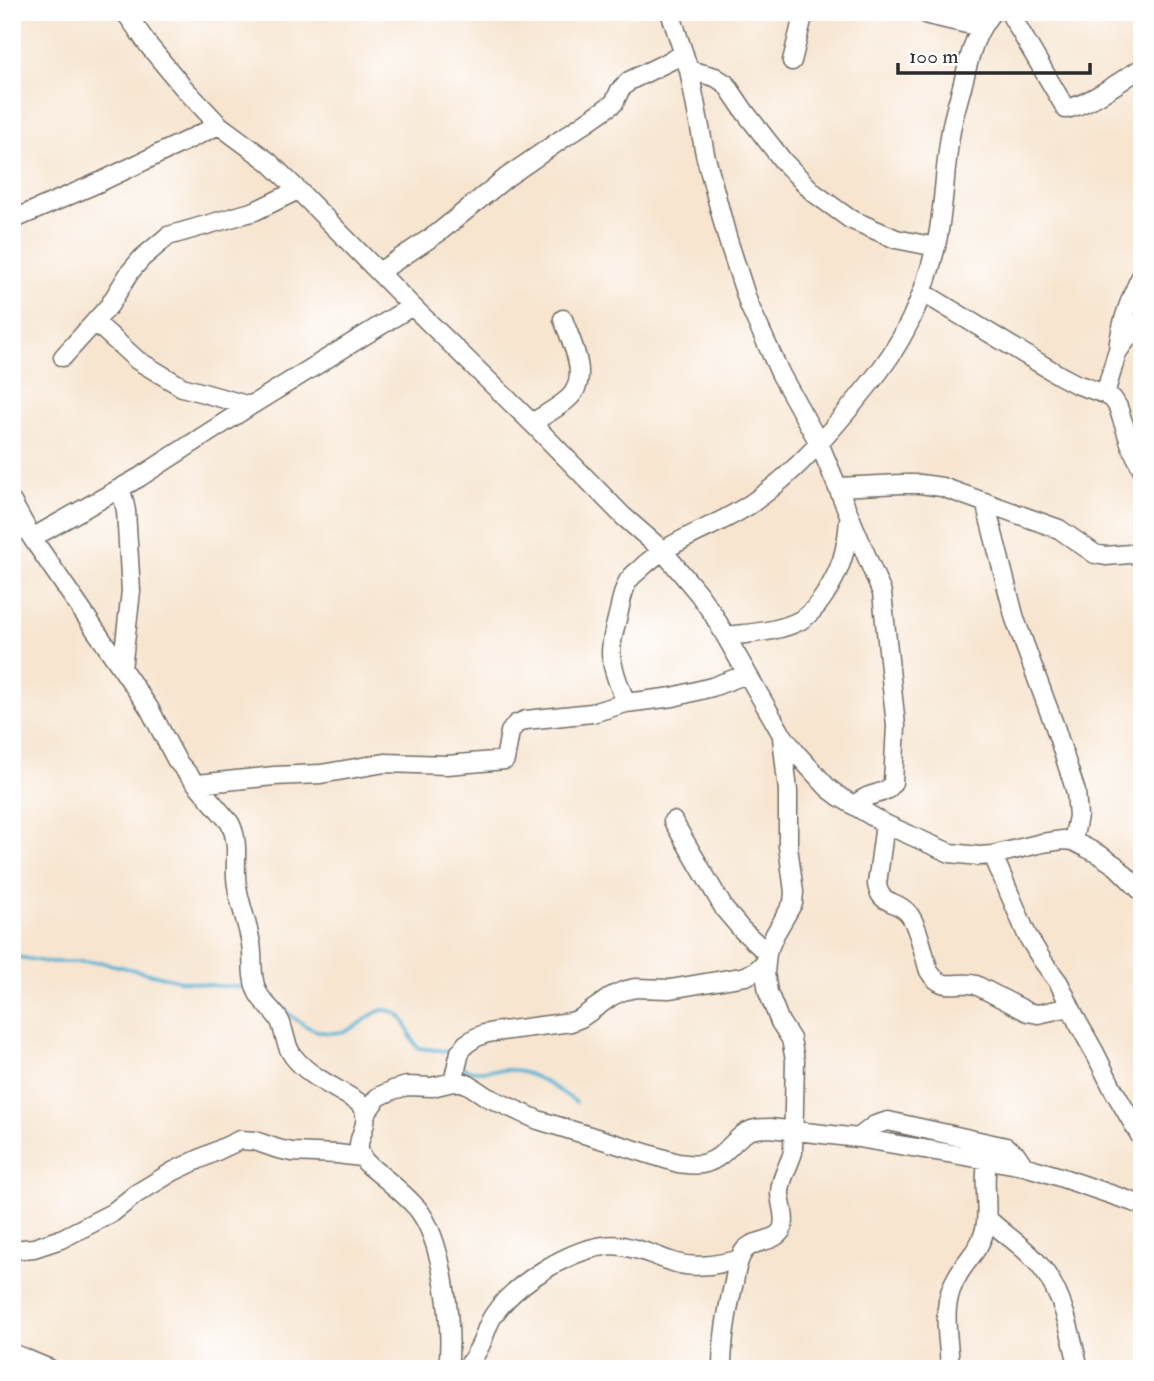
<svg xmlns="http://www.w3.org/2000/svg" width="1154" height="1381" font-family="'IM FELL Double Pica',serif">
<rect width="100%" height="100%" fill="#fff"/>
<filter id="ink" filterUnits="userSpaceOnUse"><feTurbulence type="fractalNoise" baseFrequency=".0143" numOctaves="2"/><feDisplacementMap in="SourceGraphic" scale="14" xChannelSelector="R" yChannelSelector="G"/><feConvolveMatrix kernelMatrix="1 2 1 2 8 2 1 2 1" color-interpolation-filters="sRGB"/></filter>
<filter id="wash" filterUnits="userSpaceOnUse"><feTurbulence type="fractalNoise" baseFrequency=".00686" numOctaves="4" result="noise"/><feDisplacementMap in="SourceGraphic" scale="28" xChannelSelector="R" yChannelSelector="G"/><feGaussianBlur stdDeviation="1.57" result="paint"/><feColorMatrix in="noise" values="0 0 0 0 0 0 0 0 0 0 0 0 0 0 0 0 0 1.4 0 .05"/><feComposite in="paint" operator="in"/></filter>
<g filter="url(#wash)">
<rect width="100%" height="100%" fill="#f7e5d0"/>
<g fill="none" stroke-linecap="round" stroke-linejoin="round">
<!-- stream -->
<path stroke="#56b1d4" stroke-width="3.5" d="M 12,956 L 46,962 L 100,962 L 182,981 L 218,986 L 249,987
M 274,1000 C 296,1022 323,1045 356,1026 C 369,1019 377,1005 394,1012 C 409,1019 408,1038 418,1048 L 446,1051 L 452,1056
M 462,1067 C 474,1075 495,1068 511,1070 C 536,1073 556,1089 576,1102"/>
</g>
</g>
<g filter="url(#ink)">
<g fill="none" stroke-linecap="round" stroke-linejoin="round">
<defs>
<path id="minor" d="M 125,12 L 149,46 L 182,86 L 219,125 L 269,162 L 298,190 L 412,306 L 532,423 L 623,516 L 662,550 L 698,593 L 713,614 L 781,733 L 797,754 L 828,788 L 840,797 L 885,824 L 950,853 L 979,856 L 993,855 L 1042,843 L 1063,840 L 1073,841 L 1100,855 L 1116,866 L 1142,892
M 670,12 L 689,70 L 705,154 L 727,237 L 749,305 L 781,375 L 819,443 L 882,593 L 896,726 L 893,782 C 888,793 879,792 869,796 C 863,798 859,802 854,805
M 925,12 L 928,15 L 980,27
M 1009,12 L 1066,109 C 1089,105 1121,80 1142,68
M 792,61 L 804,12
M 689,70 L 715,77 L 726,84 L 745,112 L 783,161 L 814,193 L 850,219 L 896,239 L 936,247
M 12,220 L 100,182 L 219,125
M 379,272 L 438,233 L 507,177 L 614,103 L 620,90 L 629,81 L 684,54
M 922,292 L 1059,375 L 1076,384 L 1105,394 L 1113,399 L 1118,407 L 1131,446 L 1142,469
M 95,322 L 137,360 L 182,387 L 250,406
M 1118,350 C 1121,322 1130,299 1142,274
M 63,357 L 109,306 L 130,272 L 142,258 L 168,236 L 255,211 L 298,190
M 1105,394 L 1117,353 L 1123,344 L 1142,321
M 532,423 C 544,415 558,408 569,398 C 591,377 571,342 563,319
M 838,487 L 901,484 L 920,484 L 942,487 L 1059,529 L 1095,554 L 1106,556 L 1142,553
M 121,488 L 126,511 L 131,591 L 122,669
M 12,502 L 32,538 L 149,708 L 177,761 L 230,823 C 241,845 233,864 237,886 C 240,906 248,924 251,944 C 254,960 250,976 257,991 C 262,1003 274,1010 280,1021 C 285,1032 285,1046 293,1056 C 309,1077 337,1088 358,1102 C 378,1123 350,1138 362,1157 C 365,1163 372,1168 377,1172 C 391,1183 405,1195 417,1208 C 444,1241 453,1327 448,1369
M 985,502 L 1015,619 L 1055,727 L 1076,792 L 1078,816 L 1073,841
M 32,538 L 140,477 L 250,406 L 412,306
M 727,636 C 751,633 779,632 801,620 C 811,614 818,605 824,596 C 841,570 847,550 849,519
M 626,703 C 620,687 612,670 611,653 C 611,639 616,624 619,611 C 621,601 623,590 628,581 C 631,577 635,573 639,570 C 673,537 714,529 752,503 C 797,472 833,429 867,387 C 903,344 923,301 936,246 C 945,206 944,165 952,125 C 955,110 960,95 964,79 C 971,52 974,35 992,12
M 198,784 L 274,776 L 321,774 L 385,763 L 447,765 L 505,760 L 510,732 L 516,724 L 526,720 L 592,713 L 626,703 L 673,697 L 712,687 L 747,674
M 673,821 L 725,910 L 742,930 L 767,953
M 885,824 L 877,884 C 880,906 896,899 908,913 C 918,924 924,956 929,971 C 942,993 957,980 976,985 L 1028,1012 L 1038,1014 L 1070,1007
M 993,855 L 1027,935 L 1042,960 L 1059,983 L 1077,1021 L 1095,1053 L 1113,1089 L 1142,1139
M 453,1082 L 460,1052 L 466,1044 L 475,1038 L 484,1034 L 494,1032 L 571,1022 L 581,1018 L 612,996 L 623,991 L 635,988 L 670,989 L 746,976 L 757,970 L 765,962
M 366,1113 L 378,1097 L 393,1090 L 407,1086 L 432,1087 L 453,1082 L 462,1082 L 469,1085 L 487,1097 L 538,1120 L 678,1163 C 687,1164 697,1166 706,1163 C 724,1158 732,1140 747,1132 C 754,1128 762,1128 770,1128 L 858,1138 L 1024,1166 L 1054,1175 L 1142,1205
M 858,1138 L 875,1125 L 888,1121 L 1006,1147 L 1016,1154 L 1024,1166
M 987,1218 C 1000,1231 1016,1241 1029,1254 C 1062,1284 1069,1327 1079,1369
M 12,1250 L 34,1248 L 61,1239 L 112,1213 L 136,1194 L 174,1171 L 240,1140 L 255,1141 L 278,1149 L 292,1152 L 337,1154 L 361,1157
M 12,1353 L 50,1369
M 466,1369 C 472,1361 476,1354 480,1346 C 485,1336 487,1325 493,1316 C 513,1285 567,1251 604,1246 C 614,1244 625,1246 635,1249 C 649,1252 662,1259 676,1263 C 696,1269 719,1264 739,1260
M 722,1369 C 722,1339 727,1311 734,1282 C 736,1272 737,1260 744,1251 C 753,1239 773,1243 781,1231 C 788,1221 780,1204 780,1193 C 780,1179 789,1166 793,1152 L 795,1060 L 791,1039 L 780,1022 L 768,992 L 765,973 L 767,953 L 775,934 L 793,903 L 794,892 L 788,846 L 788,791 L 782,737
M 950,1369 C 949,1334 939,1306 958,1275 C 967,1259 981,1248 985,1229 C 988,1216 986,1204 986,1191 C 985,1181 986,1170 987,1159"/>
</defs>
<!-- minor casing -->
<use href="#minor" stroke="#726c65" stroke-width="21"/>
<!-- minor -->
<use href="#minor" stroke="#fff" stroke-width="18"/>
</g>
</g>
<!-- margin -->
<rect width="1154" height="1381" fill="none" stroke="#fff" stroke-width="42"/>
<!-- scale -->
<path d="M898 63v10h192v-10" fill="none" stroke="#2b2b2b" stroke-width="3.5"/>
<text x="909" y="63" font-size="21" fill="#2b2b2b" stroke="#ffffff" stroke-width="5" paint-order="stroke">100 m</text>
</svg>
